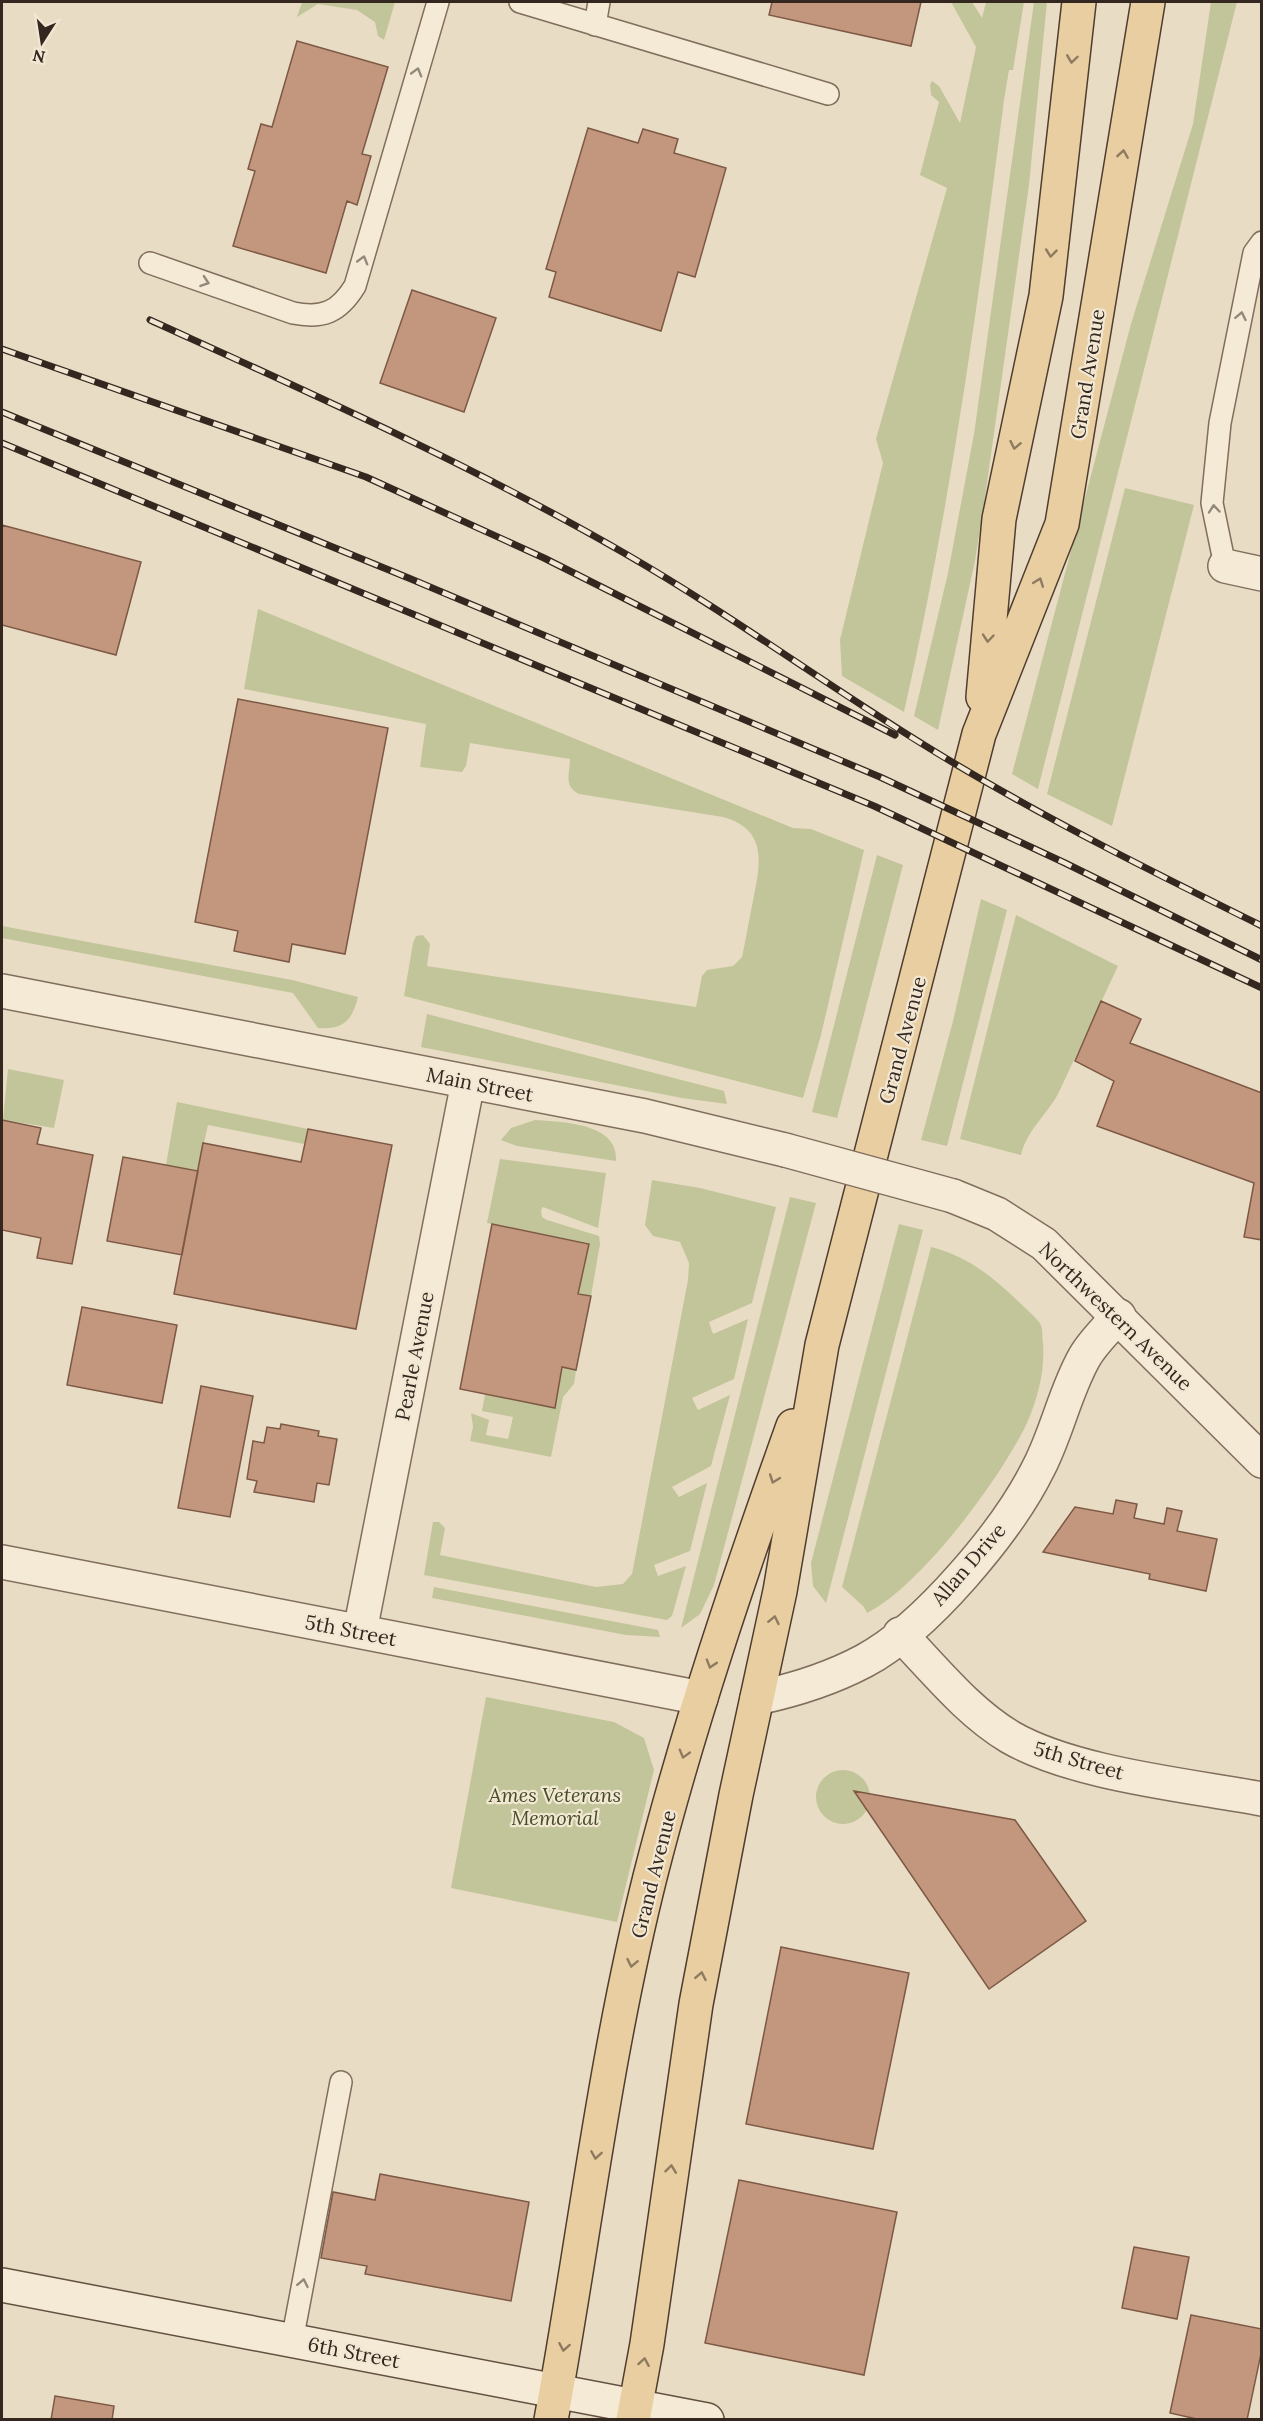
<svg xmlns="http://www.w3.org/2000/svg" width="1263" height="2421" font-family="Lora,serif">
<rect width="100%" height="100%" fill="#e9dcc4"/>
<!-- green -->
<path fill="#c2c599" d="M 302,2 L 395,2 L 384,40 L 378,36 L 375,22 L 357,10 L 318,4 L 297,17 Z
M 951,2 L 972,2 L 982,18 L 986,2 L 1024,2 L 1013,70 L 1009,70 L 1004,100 C 978,305 950,509 904,712 L 842,676 L 840,640 L 883,463 L 876,439 L 947,188 L 920,175 L 939,102 L 931,95 L 930,85 L 932,81 L 939,86 L 960,123 L 976,47 Z
M 1034,2 L 1047,2 L 1029,185 L 984,504 L 975,561 L 938,730 L 914,716 L 948,573 L 974,434 Z
M 1211,2 L 1237,2 L 1038,789 L 1012,774 L 1131,324 L 1193,124 Z
M 1125,488 L 1194,505 L 1112,826 L 1047,794 Z
M 258,609 L 793,828 L 811,829 L 864,850 L 821,1035 L 803,1098 L 404,996 L 413,943 L 416,936 L 423,935 L 430,944 L 427,966 L 696,1007 L 702,976 L 707,970 L 733,966 L 742,957 C 746,938 749,920 753,901 C 760,865 769,830 723,817 L 579,794 C 563,786 570,773 570,759 L 470,743 L 466,766 L 462,772 L 420,767 L 426,724 L 244,689 Z
M 877,855 L 903,865 L 837,1118 L 812,1112 Z
M 981,899 L 1007,910 L 947,1146 L 921,1140 L 953,1021 Z
M 1016,915 L 1118,966 L 1058,1094 C 1047,1114 1026,1132 1021,1155 L 960,1139 Z
M 2,926 L 292,980 L 358,997 C 352,1021 343,1030 318,1028 L 293,993 L 2,938 Z
M 427,1014 L 724,1091 L 727,1104 L 682,1098 L 421,1047 Z
M 8,1069 L 64,1080 L 54,1128 L 3,1120 Z
M 177,1102 L 308,1129 L 304,1144 L 208,1125 L 198,1171 L 166,1165 Z
M 535,1120 C 562,1122 619,1123 616,1161 L 517,1146 L 501,1140 L 511,1128 Z
M 500,1159 L 606,1173 L 598,1228 L 543,1207 L 541,1210 L 542,1217 L 547,1220 L 599,1236 L 600,1244 L 591,1296 L 578,1294 L 588,1243 L 487,1223 Z
M 652,1180 L 700,1188 L 776,1207 L 752,1303 L 709,1322 L 713,1334 L 748,1319 L 734,1379 L 692,1398 L 698,1410 L 730,1395 L 711,1466 L 672,1487 L 679,1497 L 707,1483 L 690,1551 L 654,1565 L 658,1576 L 686,1566 L 672,1616 L 667,1620 L 424,1575 L 433,1522 L 439,1522 L 445,1528 L 440,1555 L 596,1587 L 623,1584 L 632,1574 L 688,1280 L 689,1263 L 680,1242 L 653,1236 L 645,1225 Z
M 790,1197 L 816,1203 L 714,1585 L 700,1614 L 681,1628 Z
M 899,1224 L 923,1230 L 826,1603 L 813,1586 L 811,1563 Z
M 931,1247 C 967,1256 992,1276 1019,1302 C 1026,1309 1036,1317 1041,1325 C 1043,1330 1042,1338 1043,1343 C 1045,1371 1038,1398 1027,1423 C 1001,1478 921,1586 867,1613 L 864,1607 L 842,1587 Z
M 562,1367 L 576,1370 L 574,1384 L 563,1397 L 551,1457 L 470,1441 L 473,1427 L 471,1413 L 489,1420 L 486,1435 L 508,1439 L 513,1417 L 482,1411 L 485,1394 L 554,1408 Z
M 434,1587 L 658,1630 L 660,1637 L 626,1635 L 432,1598 Z
M 486,1697 L 614,1722 L 644,1738 L 654,1770 L 617,1922 L 451,1888 Z
M816 1797a27 27 0 1 1 54 0a27 27 0 1 1-54 0Z"/>
<!-- building -->
<path fill="#c3977e" stroke="#7d5945" stroke-width="1.5" d="M 772,2 L 921,2 L 911,46 L 769,15 Z
M 297,41 L 388,67 L 362,154 L 371,156 L 357,205 L 347,201 L 326,273 L 233,246 L 255,171 L 248,169 L 261,124 L 272,127 Z
M 588,128 L 638,143 L 643,129 L 678,139 L 674,153 L 726,168 L 695,277 L 678,272 L 661,331 L 549,297 L 556,272 L 546,269 Z
M 412,290 L 496,318 L 464,412 L 380,383 Z
M 2,525 L 141,562 L 116,655 L 2,625 Z
M 238,699 L 388,728 L 345,954 L 292,944 L 289,962 L 234,951 L 238,931 L 195,922 Z
M 1101,1001 L 1141,1019 L 1130,1043 L 1262,1093 L 1262,1240 L 1244,1237 L 1254,1183 L 1097,1126 L 1114,1081 L 1075,1061 Z
M 2,1120 L 41,1128 L 37,1144 L 93,1155 L 72,1264 L 37,1258 L 41,1238 L 2,1230 Z
M 308,1129 L 392,1145 L 356,1329 L 174,1294 L 203,1143 L 301,1162 Z
M 123,1157 L 198,1171 L 182,1255 L 107,1241 Z
M 492,1224 L 589,1244 L 578,1294 L 591,1296 L 576,1370 L 562,1367 L 555,1408 L 460,1389 Z
M 82,1307 L 177,1325 L 162,1403 L 67,1385 Z
M 201,1386 L 253,1396 L 230,1517 L 178,1508 Z
M 281,1424 L 319,1431 L 318,1436 L 337,1439 L 329,1485 L 317,1483 L 314,1502 L 254,1492 L 257,1481 L 247,1479 L 253,1441 L 264,1443 L 267,1427 L 280,1429 Z
M 1116,1500 L 1137,1504 L 1134,1518 L 1164,1524 L 1167,1508 L 1182,1511 L 1177,1531 L 1217,1539 L 1206,1591 L 1149,1579 L 1150,1574 L 1043,1552 L 1075,1507 L 1113,1514 Z
M 854,1791 L 1015,1820 L 1086,1921 L 989,1989 Z
M 781,1947 L 909,1973 L 873,2149 L 746,2124 Z
M 380,2174 L 529,2202 L 511,2301 L 365,2274 L 367,2266 L 321,2258 L 333,2192 L 375,2200 Z
M 739,2180 L 897,2212 L 864,2375 L 705,2343 Z
M 1134,2247 L 1189,2257 L 1177,2319 L 1122,2308 Z
M 1191,2315 L 1262,2329 L 1262,2349 L 1247,2420 L 1201,2420 L 1170,2413 Z
M 55,2396 L 114,2406 L 112,2420 L 51,2420 Z"/>
<g fill="none" stroke-linecap="round" stroke-linejoin="round">
<defs>
<path id="service" d="M 520,2 L 828,94
M 595,25 L 599,2
M 150,263 L 293,313 C 323,319 339,312 355,286 L 438,2
M 1225,566 L 1212,503 L 1220,423 L 1254,253 L 1262,242
M 292,2341 L 341,2082"/>
<path id="minor" d="M 1225,566 L 1262,574
M 2,1562 L 701,1698
M 360,1631 L 468,1082
M 900,1634 C 935,1670 967,1711 1010,1737 C 1074,1774 1187,1785 1262,1799
M 757,1698 C 795,1690 830,1679 864,1661 C 926,1628 1008,1530 1039,1467 C 1057,1432 1065,1392 1084,1358 C 1093,1342 1107,1329 1119,1316"/>
<path id="tertiary" d="M 2,991 L 645,1116 L 785,1150
M 953,1196 L 997,1214 L 1044,1244 L 1262,1461"/>
<path id="secondary" d="M 2,2285 L 707,2420"/>
<path id="primary" d="M 983,697 L 999,519 L 1046,296 L 1079,2
M 551,2420 C 584,2239 605,2056 650,1877 C 689,1724 740,1574 793,1426
M 633,2420 L 647,2344 L 696,2004 L 736,1795 L 780,1591 L 822,1345 L 979,734 L 1062,524 L 1148,2"/>
</defs>
<!-- service casing -->
<use href="#service" stroke="#816e5d" stroke-width="24"/>
<!-- minor casing -->
<use href="#minor" stroke="#816e5d" stroke-width="36"/>
<!-- tertiary casing -->
<use href="#tertiary" stroke="#816e5d" stroke-width="36"/>
<!-- secondary casing -->
<use href="#secondary" stroke="#635040" stroke-width="36"/>
<!-- primary casing -->
<use href="#primary" stroke="#4f3d30" stroke-width="36"/>
<!-- service -->
<use href="#service" stroke="#f4ead6" stroke-width="21"/>
<!-- minor -->
<use href="#minor" stroke="#f4ead6" stroke-width="33"/>
<!-- tertiary -->
<use href="#tertiary" stroke="#f4ead6" stroke-width="33"/>
<!-- secondary -->
<use href="#secondary" stroke="#f4ead6" stroke-width="33"/>
<!-- primary -->
<use href="#primary" stroke="#e8cea0" stroke-width="33"/>
<defs>
<path id="rail" d="M 150,320 C 310,393 472,465 624,553 C 737,618 841,696 952,762 C 1052,822 1157,874 1262,926
M 2,349 L 366,477 L 544,558 L 895,735
M 2,412 L 411,579 L 880,777 L 1065,863 L 1262,960
M 2,443 L 874,806 L 1262,988"/>
</defs>
<!-- rail casing -->
<use href="#rail" stroke="#33271f" stroke-width="7"/>
<!-- rail -->
<use href="#rail" stroke="#f1e7d3" stroke-width="4.5" stroke-dasharray="14" stroke-linecap="butt"/>
<defs>
<path id="tertiary-bridge" d="M 785,1150 L 953,1196"/>
</defs>
<!-- tertiary-bridge casing -->
<use href="#tertiary-bridge" stroke="#816e5d" stroke-width="36" stroke-linecap="butt"/>
<!-- tertiary-bridge -->
<use href="#tertiary-bridge" stroke="#f4ead6" stroke-width="33"/>
</g>
<!-- one-way arrows -->
<defs><path id="oneway-chevron" d="M-2-3.5L2.5 0L-2 3.5" fill="none" stroke-width="1.6" stroke-linecap="round" stroke-linejoin="round" transform="scale(1.5)"/></defs>
<g stroke="#8e7a60">
<use href="#oneway-chevron" transform="translate(1072 59) rotate(98)"/>
<use href="#oneway-chevron" transform="translate(1123 154) rotate(-81)"/>
<use href="#oneway-chevron" transform="translate(1051 253) rotate(96)"/>
<use href="#oneway-chevron" transform="translate(1015 445) rotate(102)"/>
<use href="#oneway-chevron" transform="translate(1039 582) rotate(-69)"/>
<use href="#oneway-chevron" transform="translate(988 638) rotate(95)"/>
<use href="#oneway-chevron" transform="translate(774 1479) rotate(110)"/>
<use href="#oneway-chevron" transform="translate(774 1620) rotate(-78)"/>
<use href="#oneway-chevron" transform="translate(711 1664) rotate(107)"/>
<use href="#oneway-chevron" transform="translate(684 1754) rotate(106)"/>
<use href="#oneway-chevron" transform="translate(632 1963) rotate(102)"/>
<use href="#oneway-chevron" transform="translate(701 1976) rotate(-79)"/>
<use href="#oneway-chevron" transform="translate(596 2155) rotate(99)"/>
<use href="#oneway-chevron" transform="translate(671 2169) rotate(-83)"/>
<use href="#oneway-chevron" transform="translate(564 2347) rotate(100)"/>
<use href="#oneway-chevron" transform="translate(644 2362) rotate(-80)"/>
</g>
<g stroke="#94887a">
<use href="#oneway-chevron" transform="translate(417 72) rotate(-74)"/>
<use href="#oneway-chevron" transform="translate(363 260) rotate(-74)"/>
<use href="#oneway-chevron" transform="translate(205 282) rotate(19)"/>
<use href="#oneway-chevron" transform="translate(1241 316) rotate(-78)"/>
<use href="#oneway-chevron" transform="translate(1214 509) rotate(-95)"/>
<use href="#oneway-chevron" transform="translate(303 2283) rotate(-79)"/>
</g>
<g text-anchor="middle" dominant-baseline="central" stroke-width="4.5" stroke-linejoin="round" paint-order="stroke">
<!-- street labels -->
<g font-size="20" fill="#33271f" stroke="#f1e7d3">
<text transform="translate(1087 374) rotate(-81)">Grand Avenue</text>
<text transform="translate(902 1040) rotate(-75)">Grand Avenue</text>
<text transform="translate(480 1084) rotate(11)">Main Street</text>
<text transform="translate(1116 1316) rotate(44)">Northwestern Avenue</text>
<text transform="translate(414 1356) rotate(-79)">Pearle Avenue</text>
<text transform="translate(968 1564) rotate(-49)">Allan Drive</text>
<text transform="translate(351 1630) rotate(11)">5th Street</text>
<text transform="translate(1079 1760) rotate(16)">5th Street</text>
<text transform="translate(653 1874) rotate(-76)">Grand Avenue</text>
<text transform="translate(354 2352) rotate(11)">6th Street</text>
</g>
<!-- park labels -->
<g font-size="20" font-style="italic" fill="#454d28" stroke="#f1e7d3">
<text x="555" y="1794">Ames Veterans<tspan x="555" dy="23">Memorial</tspan></text>
</g>
</g>
<!-- border -->
<rect width="1263" height="2421" fill="none" stroke="#33271f" stroke-width="6"/>
<!-- north arrow -->
<g transform="translate(42 42) rotate(192)" stroke="#f1e7d3" stroke-width="4.5" paint-order="stroke">
<path d="M0-4.5L10 22L0 15L-10 22Z" fill="#33271f"/>
<text y="-9" font-size="16" font-weight="bold" text-anchor="middle" fill="#33271f">N</text>
</g>
</svg>
